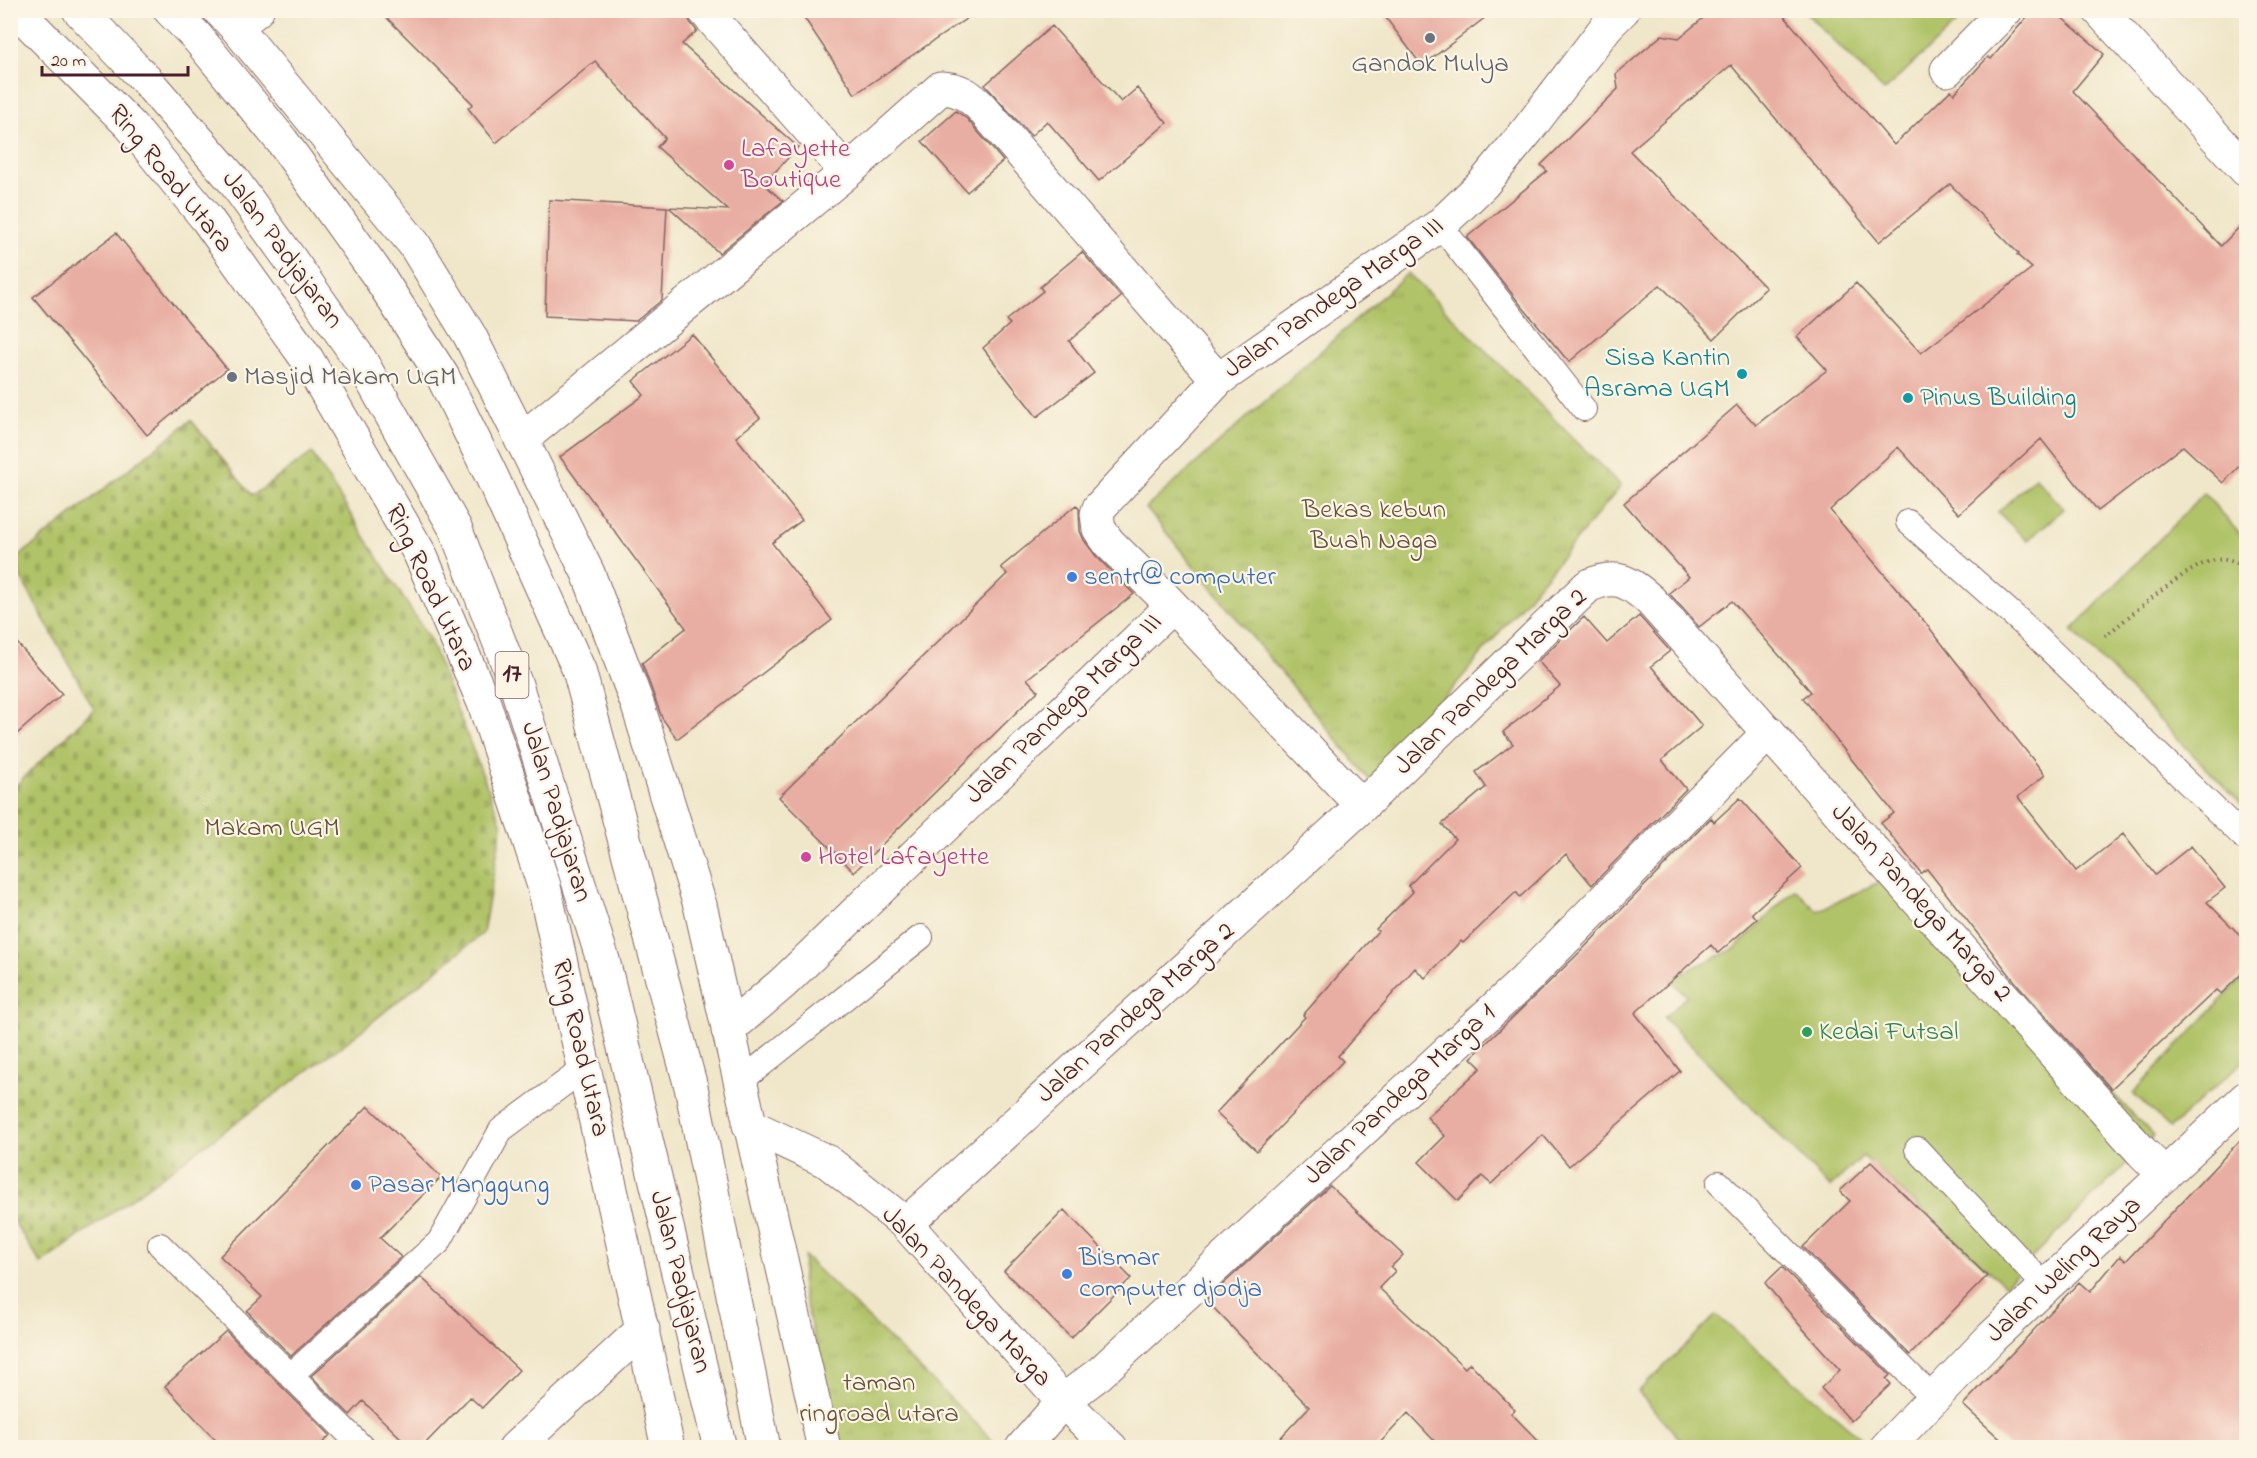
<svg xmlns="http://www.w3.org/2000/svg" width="2257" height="1458" font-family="'Indie Flower',sans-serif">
<defs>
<pattern id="cemetery-stones" width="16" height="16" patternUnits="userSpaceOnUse" patternTransform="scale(1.5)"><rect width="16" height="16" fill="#b0c367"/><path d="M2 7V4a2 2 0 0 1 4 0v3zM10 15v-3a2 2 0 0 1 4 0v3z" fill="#99a75a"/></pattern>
<pattern id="park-tufts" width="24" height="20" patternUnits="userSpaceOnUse" patternTransform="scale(1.5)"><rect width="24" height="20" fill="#b0c367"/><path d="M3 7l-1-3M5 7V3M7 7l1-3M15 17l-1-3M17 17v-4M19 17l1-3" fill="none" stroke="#99a75a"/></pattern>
</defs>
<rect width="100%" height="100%" fill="#fcf5e5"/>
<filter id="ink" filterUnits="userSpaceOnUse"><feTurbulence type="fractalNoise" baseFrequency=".0167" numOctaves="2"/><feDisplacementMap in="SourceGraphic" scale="12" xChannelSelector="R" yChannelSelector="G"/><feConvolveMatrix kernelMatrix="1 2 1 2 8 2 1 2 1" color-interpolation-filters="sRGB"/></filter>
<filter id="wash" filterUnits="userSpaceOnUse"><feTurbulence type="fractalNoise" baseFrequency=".008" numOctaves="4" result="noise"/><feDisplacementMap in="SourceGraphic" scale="24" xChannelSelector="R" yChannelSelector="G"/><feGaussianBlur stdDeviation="1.35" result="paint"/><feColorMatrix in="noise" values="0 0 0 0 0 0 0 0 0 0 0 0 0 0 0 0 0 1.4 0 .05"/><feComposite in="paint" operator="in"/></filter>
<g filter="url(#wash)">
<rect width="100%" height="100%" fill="#f0e7ca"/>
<!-- grass -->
<path fill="#b0c367" stroke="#7d7149" stroke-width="1.5" d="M 1804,11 L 1969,11 L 1884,91 Z
M 2035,477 L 2064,509 L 2027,541 L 1998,512 Z
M 2204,493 L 2246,541 L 2246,809 L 2072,630 Z
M 1899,873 L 2154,1136 L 2005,1285 L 1863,1156 L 1830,1187 L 1664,1018 L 1687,996 L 1669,979 L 1734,949 L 1795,889 L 1817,911 Z
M 2246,974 L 2246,1059 L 2170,1128 L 2133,1093 Z
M 1716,1315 L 1861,1438 L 1854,1447 L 1687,1447 L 1638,1392 Z"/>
<!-- cemetery -->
<path fill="url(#cemetery-stones)" stroke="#7d7149" stroke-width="1.5" d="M 191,420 L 252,496 L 312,453 L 430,640 L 502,825 L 483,933 L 347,1042 L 41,1264 L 11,1217 L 11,790 L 94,709 L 12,562 Z"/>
<!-- park -->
<path fill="url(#park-tufts)" stroke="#7d7149" stroke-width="1.5" d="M 1408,273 L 1621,486 L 1373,784 L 1146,508 Z
M 804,1256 L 1000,1447 L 840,1447 L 802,1288 Z"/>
<g id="blocks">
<!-- building -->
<path fill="#e9aea3" d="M 379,10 L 686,10 L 690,22 L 697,31 L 682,44 L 798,147 L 764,184 L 783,201 L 719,253 L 669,207 L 728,210 L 657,147 L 665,138 L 595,61 L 496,143 L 468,108 L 473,104 Z
M 799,10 L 979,10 L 855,94 Z
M 1380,10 L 1495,10 L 1422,66 Z
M 1713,10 L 1779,10 L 1894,145 L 1951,90 L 1954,94 L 1988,57 L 1991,59 L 2033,10 L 2053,10 L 2104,54 L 2073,91 L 2221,246 L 2247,219 L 2247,458 L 2223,483 L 2183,446 L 2098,511 L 2041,439 L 1959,514 L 1898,447 L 1830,510 L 1924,621 L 2045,775 L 2018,797 L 2076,871 L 2123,834 L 2155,875 L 2191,846 L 2225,888 L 2207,902 L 2247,942 L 2247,969 L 2221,994 L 2216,990 L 2111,1089 L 2017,984 L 1927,869 L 1921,873 L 1881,823 L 1894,813 L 1803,698 L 1811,692 L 1732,601 L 1699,627 L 1669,593 L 1689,577 L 1624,503 L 1737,405 L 1756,425 L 1827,370 L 1797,337 L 1856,283 L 1921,353 L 2032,268 L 2017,255 L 2019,254 L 1950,184 L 1879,242 L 1731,65 L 1630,151 L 1766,288 L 1714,339 L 1660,285 L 1569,362 L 1520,304 L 1467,237 L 1547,171 L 1541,165 L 1618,89 L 1616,74 L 1662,35 L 1679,38 Z
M 1052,26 L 1121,102 L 1137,88 L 1167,123 L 1099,181 L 1047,121 L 1031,136 L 985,85 Z
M 956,111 L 967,119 L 1003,161 L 967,192 L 922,141 Z
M 549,200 L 667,207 L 662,300 L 636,321 L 545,316 Z
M 116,233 L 227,369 L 147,435 L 33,297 Z
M 1082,252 L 1121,297 L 1069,341 L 1094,373 L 1037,417 L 983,348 L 1010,324 L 1006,320 L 1043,291 L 1040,287 Z
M 692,334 L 760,418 L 736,437 L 802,520 L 772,543 L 832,620 L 677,739 L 662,718 L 642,663 L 686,628 L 560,457 L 644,395 L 633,381 Z
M 1076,505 L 1079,509 L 1080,531 L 1084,540 L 1096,556 L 1134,594 L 1027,679 L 1038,691 L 854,872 L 779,797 L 1007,574 L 1001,567 Z
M 1639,616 L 1670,651 L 1651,666 L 1702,726 L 1662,760 L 1686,789 L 1592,885 L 1566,854 L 1520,897 L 1516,892 L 1463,943 L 1461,941 L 1425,978 L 1415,968 L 1338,1056 L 1343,1061 L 1257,1151 L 1216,1113 L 1305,1017 L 1303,1015 L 1378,931 L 1376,929 L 1413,892 L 1408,886 L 1455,839 L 1442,824 L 1486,787 L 1476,772 L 1513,744 L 1503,732 L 1560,686 L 1538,661 L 1584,617 L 1607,643 Z
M 10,635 L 62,694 L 10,740 Z
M 1740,798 L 1802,868 L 1752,913 L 1757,919 L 1718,953 L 1711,945 L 1635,1013 L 1680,1071 L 1569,1166 L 1543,1135 L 1491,1184 L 1482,1176 L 1458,1201 L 1419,1162 L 1445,1136 L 1427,1117 L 1481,1068 L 1471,1058 L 1580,952 L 1711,818 L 1714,822 Z
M 368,1106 L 441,1177 L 380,1238 L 401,1257 L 291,1356 L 247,1311 L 262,1297 L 220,1256 Z
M 2247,1133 L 2247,1448 L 2010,1448 L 1963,1405 L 2079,1282 L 2090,1292 L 2120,1256 L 2126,1261 Z
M 1871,1162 L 1987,1276 L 1910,1355 L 1803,1247 L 1850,1201 L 1840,1191 Z
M 1330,1186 L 1403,1255 L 1391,1267 L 1395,1271 L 1379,1288 L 1465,1368 L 1470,1363 L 1515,1410 L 1511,1413 L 1545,1448 L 1441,1448 L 1408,1413 L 1375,1448 L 1271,1448 L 1309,1407 L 1206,1300 Z
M 1064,1210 L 1131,1278 L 1071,1338 L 1004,1271 Z
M 1782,1267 L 1890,1375 L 1886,1379 L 1891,1384 L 1851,1421 L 1821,1388 L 1840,1370 L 1797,1322 L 1765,1283 Z
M 421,1277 L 519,1370 L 482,1408 L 470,1397 L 421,1448 L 411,1448 L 363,1401 L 350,1415 L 311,1376 Z
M 226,1331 L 330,1435 L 318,1448 L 223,1448 L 165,1386 Z"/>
</g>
</g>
<g filter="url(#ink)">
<use href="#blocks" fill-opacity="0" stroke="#846563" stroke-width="1.5"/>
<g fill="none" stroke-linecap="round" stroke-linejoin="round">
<defs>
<path id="service" d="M 1440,225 L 1584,409
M 1908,522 L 2021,622 L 2246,839
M 741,1081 L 921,937
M 1917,1149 L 2045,1286
M 1719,1183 L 1933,1398
M 160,1245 L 363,1448
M 291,1375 L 439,1242 L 501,1130 L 585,1068"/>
<path id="minor" d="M 704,10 L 847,172
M 2099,10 L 2246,170
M 236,27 L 257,10
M 1947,70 L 2006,10
M 521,440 L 847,172 L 941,88 C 959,89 967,94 980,106 L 1218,380
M 1362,806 L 1162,595 L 1109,543 L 1099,529 L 1097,514 L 1099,508 L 1218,380 L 1440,225 L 1483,184 L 1527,131 L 1607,26 L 1623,10
M 728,1030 L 784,982 L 1172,606
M 749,1125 L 828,1162 L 906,1224 L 1063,1401 L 1111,1448
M 906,1224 L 1362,806 L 1588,586 C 1616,573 1628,581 1650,600 L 2142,1152 L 2165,1175
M 515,1448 L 643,1329
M 1022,1448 L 1063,1401 L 1100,1373 L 1524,981 L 1769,732
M 1886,1448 L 1992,1337 L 2246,1098"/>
<path id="tertiary" d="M 16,10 L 131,126 L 207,219 L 307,359 L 420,554 L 484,703 L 544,886 L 668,1448
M 219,10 L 236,27 L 414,244 L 470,336 L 588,573 L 638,706 L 700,905 L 824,1448"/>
<path id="trunk" d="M 79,10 L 146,80 L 233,180 L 290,259 L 361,361 L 455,528 L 516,685 L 603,960 L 720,1448
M 170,10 L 196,36 L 282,141 L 380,278 L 443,377 L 492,477 L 579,670 L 691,1087 L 764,1448"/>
</defs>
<!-- service casing -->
<use href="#service" stroke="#846563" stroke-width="26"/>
<!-- minor casing -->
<use href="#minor" stroke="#846563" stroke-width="35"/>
<!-- tertiary casing -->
<use href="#tertiary" stroke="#846563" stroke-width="35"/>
<!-- trunk casing -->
<use href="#trunk" stroke="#846563" stroke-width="35"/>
<!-- path -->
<path stroke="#846563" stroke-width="4" stroke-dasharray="1.5 4.5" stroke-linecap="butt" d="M 2105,636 C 2130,617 2187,564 2216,560 C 2227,558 2237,563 2246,568"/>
<!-- service -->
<use href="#service" stroke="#fff" stroke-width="24"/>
<!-- minor -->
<use href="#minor" stroke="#fff" stroke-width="33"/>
<!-- tertiary -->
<use href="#tertiary" stroke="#fff" stroke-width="33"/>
<!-- trunk -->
<use href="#trunk" stroke="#fff" stroke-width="33"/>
</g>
</g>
<!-- markers -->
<g fill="#6b7280" stroke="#fcf5e5" stroke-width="2">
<circle cx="1430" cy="38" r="6"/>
<circle cx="232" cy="377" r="6"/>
</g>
<g fill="#d1479c" stroke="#fcf5e5" stroke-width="2">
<circle cx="729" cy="165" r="6"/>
<circle cx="806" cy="857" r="6"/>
</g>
<g fill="#0f9aa8" stroke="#fcf5e5" stroke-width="2">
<circle cx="1742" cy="374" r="6"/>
<circle cx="1908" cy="398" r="6"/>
</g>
<g fill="#3f7fe0" stroke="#fcf5e5" stroke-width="2">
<circle cx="1072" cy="577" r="6"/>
<circle cx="356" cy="1185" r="6"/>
<circle cx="1067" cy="1274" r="6"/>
</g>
<circle fill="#2e9e5b" stroke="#fcf5e5" stroke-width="2" cx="1807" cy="1032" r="6"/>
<g text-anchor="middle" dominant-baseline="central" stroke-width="4.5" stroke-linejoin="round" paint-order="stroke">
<!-- shield labels -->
<rect fill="#fcf5e5" stroke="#7f5f63" stroke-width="1.5" x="495.5" y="652" width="33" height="46" rx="4.5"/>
<g font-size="26" font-weight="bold" fill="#4a1f2b">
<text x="512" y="675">17</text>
</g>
<!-- worship labels -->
<g font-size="27" fill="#5b616d" stroke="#fcf5e5">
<text x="1430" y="64">Gandok Mulya</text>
<text x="244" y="377" text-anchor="start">Masjid Makam UGM</text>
</g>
<!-- hotel labels -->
<g font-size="27" fill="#b23c85" stroke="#fcf5e5" text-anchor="start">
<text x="741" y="149">Lafayette<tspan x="741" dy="31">Boutique</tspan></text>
<text x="818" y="857">Hotel Lafayette</text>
</g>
<!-- street labels -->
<g font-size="27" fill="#4a1f2b" stroke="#fcf5e5">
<text transform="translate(170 179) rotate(51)">Ring Road Utara</text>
<text transform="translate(282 250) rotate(54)">Jalan Padjajaran</text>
<text transform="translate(1334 298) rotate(-35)">Jalan Pandega Marga III</text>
<text transform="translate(430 588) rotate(65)">Ring Road Utara</text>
<text transform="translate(1491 682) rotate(-44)">Jalan Pandega Marga 2</text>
<text transform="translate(1064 709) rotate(-44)">Jalan Pandega Marga III</text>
<text transform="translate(556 812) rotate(73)">Jalan Padjajaran</text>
<text transform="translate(1921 903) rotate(48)">Jalan Pandega Marga 2</text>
<text transform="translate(1136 1013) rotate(-42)">Jalan Pandega Marga 2</text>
<text transform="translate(580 1048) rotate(77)">Ring Road Utara</text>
<text transform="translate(1400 1095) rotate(-43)">Jalan Pandega Marga 1</text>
<text transform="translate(2064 1270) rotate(-43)">Jalan Weling Raya</text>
<text transform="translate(680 1282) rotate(76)">Jalan Padjajaran</text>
<text transform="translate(966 1297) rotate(47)">Jalan Pandega Marga</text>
</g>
<!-- culture labels -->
<g font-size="27" fill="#0d838f" stroke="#fcf5e5" text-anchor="end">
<text x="1730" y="358">Sisa Kantin<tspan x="1730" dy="31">Asrama UGM</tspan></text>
<text x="1920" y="398" text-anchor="start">Pinus Building</text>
</g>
<!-- park labels -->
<g font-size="27" fill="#69503d" stroke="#fcf5e5">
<text x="1374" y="510">Bekas kebun<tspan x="1374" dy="31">Buah Naga</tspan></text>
<text x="272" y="828">Makam UGM</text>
<text x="879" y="1383">taman<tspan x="879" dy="31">ringroad utara</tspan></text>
</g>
<!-- shop labels -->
<g font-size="27" fill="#366cbe" stroke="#fcf5e5" text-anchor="start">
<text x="1084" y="577">sentr@ computer</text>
<text x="368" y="1185">Pasar Manggung</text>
<text x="1079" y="1258">Bismar<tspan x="1079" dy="31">computer djodja</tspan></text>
</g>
<!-- leisure labels -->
<g font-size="27" fill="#27864d" stroke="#fcf5e5" text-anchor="start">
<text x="1819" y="1032">Kedai Futsal</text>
</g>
</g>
<!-- margin -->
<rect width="2257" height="1458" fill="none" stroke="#fcf5e5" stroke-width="36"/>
<!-- scale -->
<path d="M42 66v9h146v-9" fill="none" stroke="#4a1f2b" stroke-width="3"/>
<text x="51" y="66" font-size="18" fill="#4a1f2b" stroke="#fcf5e5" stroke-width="4.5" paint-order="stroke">20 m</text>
</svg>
